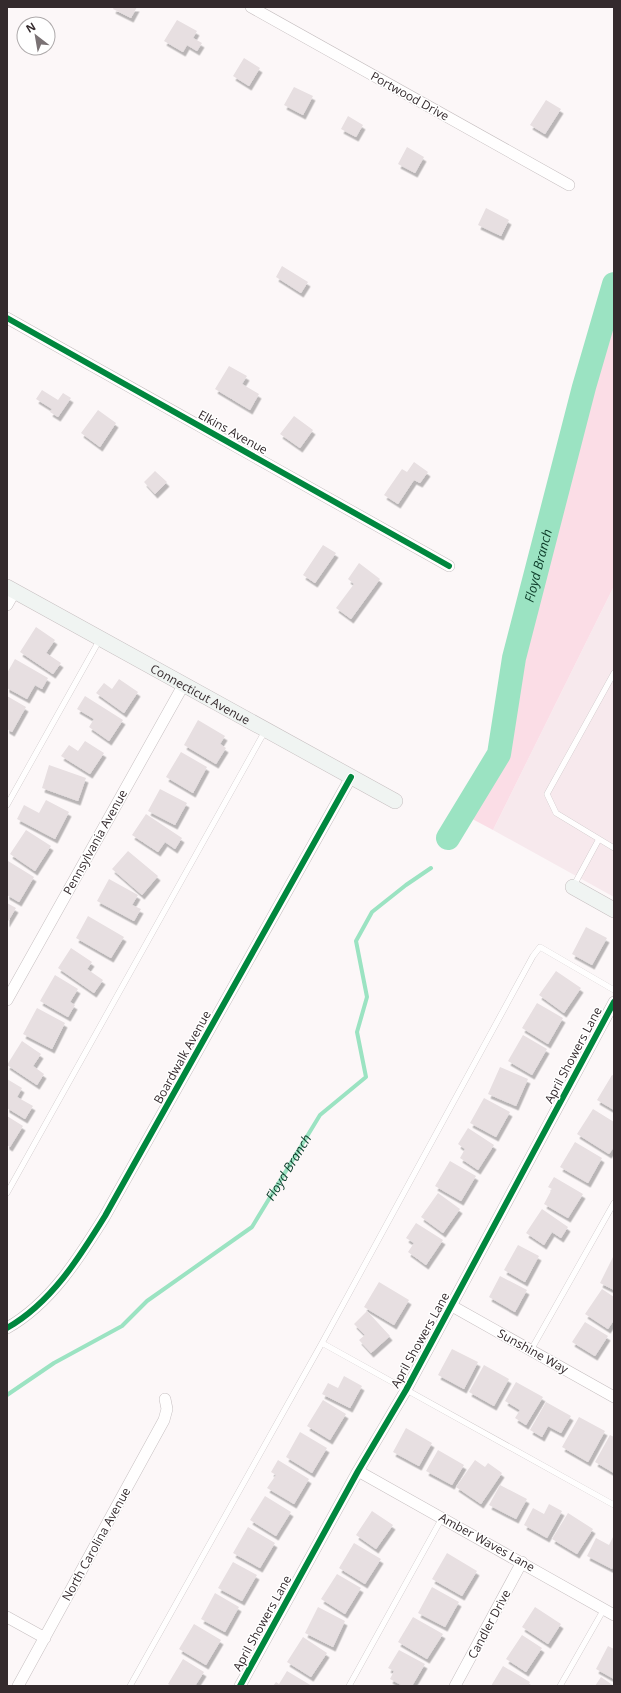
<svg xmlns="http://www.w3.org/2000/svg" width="621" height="1693" font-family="'Open Sans',sans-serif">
<defs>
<filter id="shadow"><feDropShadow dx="2.5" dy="4.5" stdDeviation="0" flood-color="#0004"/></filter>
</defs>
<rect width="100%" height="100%" fill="#fcf7f8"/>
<!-- built -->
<path fill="#f7e9ed" d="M 614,586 L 614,897 L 493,830 Z"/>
<!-- green -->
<path fill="#fbdde6" d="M 614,288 L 614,586 L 493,830 L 461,813 L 495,739 L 506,694 L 512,648 L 532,586 L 584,402 L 593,357 Z"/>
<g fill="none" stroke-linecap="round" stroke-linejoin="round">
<!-- stream -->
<path stroke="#9be3c2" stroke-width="4" id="s1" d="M 7,1395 L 54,1363 L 122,1326 L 147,1301 L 252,1227 L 320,1115 L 366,1077 L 357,1032 L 367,997 L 356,941 L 372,912 L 406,885 L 431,868"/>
<!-- river -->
<path stroke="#9be3c2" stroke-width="24" id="s2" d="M 448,838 L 499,754 L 514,658 L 584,387 L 614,284"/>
</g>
<!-- building -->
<path fill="#e7dfe1" filter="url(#shadow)" d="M 114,7 L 137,7 L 131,18 L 113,9 Z
M 177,20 L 197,31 L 193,38 L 202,43 L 197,51 L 187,45 L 183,52 L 164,41 Z
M 244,58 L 260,68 L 249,86 L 233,76 Z
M 294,87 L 313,96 L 303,115 L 284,105 Z
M 546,100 L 561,109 L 545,134 L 530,125 Z
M 348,116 L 363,125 L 356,137 L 341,129 Z
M 407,147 L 424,157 L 415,173 L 398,164 Z
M 486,208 L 509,220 L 501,236 L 478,225 Z
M 282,266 L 308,282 L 301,293 L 276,277 Z
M 229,366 L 247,376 L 242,384 L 259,394 L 250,410 L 215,389 Z
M 42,390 L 58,400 L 63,393 L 71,398 L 58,417 L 50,412 L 52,409 L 36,399 Z
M 98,410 L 116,423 L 100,447 L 81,433 Z
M 294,416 L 313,430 L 300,448 L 280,434 Z
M 414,462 L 428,472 L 420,483 L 414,480 L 398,504 L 384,495 L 402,469 L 407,472 Z
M 155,471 L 167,482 L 155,494 L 144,482 Z
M 323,545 L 336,553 L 315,583 L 303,575 Z
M 359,563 L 380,579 L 351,619 L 336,608 L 354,584 L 348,579 Z
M 36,627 L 55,640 L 46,653 L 61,663 L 53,674 L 20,652 Z
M 15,659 L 48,678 L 42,689 L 35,685 L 27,699 L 7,688 L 7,673 Z
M 119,679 L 138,692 L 124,713 L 96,693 L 104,683 L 112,689 Z
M 7,696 L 26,707 L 12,732 L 7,729 Z
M 85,696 L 123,720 L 109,741 L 89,727 L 94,719 L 77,709 Z
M 198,720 L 225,736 L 220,744 L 226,748 L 216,764 L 184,745 Z
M 85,741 L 104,753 L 90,774 L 61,756 L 69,745 L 78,751 Z
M 181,752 L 207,767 L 193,793 L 166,777 Z
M 49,765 L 86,778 L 78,801 L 42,788 Z
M 160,789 L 187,803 L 175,825 L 148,811 Z
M 46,800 L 69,812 L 55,839 L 17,819 L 24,805 L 39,813 Z
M 146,814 L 182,838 L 175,849 L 165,842 L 158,852 L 132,835 Z
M 26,830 L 51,846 L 35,871 L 10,854 Z
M 128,851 L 158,876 L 142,895 L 112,869 Z
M 8,861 L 34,877 L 19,902 L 7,895 Z
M 109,879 L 138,895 L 132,905 L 141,909 L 134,921 L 97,901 Z
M 7,903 L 16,908 L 7,923 Z
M 88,916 L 124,937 L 111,958 L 76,938 Z
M 586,927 L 607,938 L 592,965 L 572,954 Z
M 71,948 L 92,962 L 87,969 L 103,980 L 94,993 L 58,968 Z
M 556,971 L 581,988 L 564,1013 L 539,995 Z
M 55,975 L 78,989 L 70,1002 L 75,1005 L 68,1017 L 40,1001 Z
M 537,1003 L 563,1018 L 548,1044 L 522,1028 Z
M 37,1008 L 65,1023 L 52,1049 L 23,1034 Z
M 523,1035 L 547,1049 L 532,1075 L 508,1061 Z
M 22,1041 L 41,1054 L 33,1066 L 44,1074 L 37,1085 L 7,1065 Z
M 500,1067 L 528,1079 L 516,1106 L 488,1094 Z
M 612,1075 L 614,1076 L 614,1110 L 597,1100 Z
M 7,1079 L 22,1088 L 17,1097 L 33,1106 L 25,1119 L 7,1108 Z
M 484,1098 L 510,1112 L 496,1137 L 470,1123 Z
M 593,1109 L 614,1122 L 614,1147 L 609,1154 L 577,1134 Z
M 7,1116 L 23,1126 L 10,1147 L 7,1145 Z
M 468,1128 L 494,1145 L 478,1170 L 460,1158 L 465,1149 L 458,1144 Z
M 575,1142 L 602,1158 L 588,1183 L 560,1167 Z
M 450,1161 L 476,1176 L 461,1201 L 435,1186 Z
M 554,1177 L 583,1194 L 568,1218 L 544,1204 L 552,1189 L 548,1187 Z
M 438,1193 L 460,1209 L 443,1233 L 421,1217 Z
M 542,1209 L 568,1227 L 561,1238 L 552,1232 L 544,1245 L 526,1233 Z
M 416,1223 L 443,1240 L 426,1265 L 408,1252 L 414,1243 L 406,1238 Z
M 518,1245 L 539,1256 L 525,1282 L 504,1270 Z
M 614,1255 L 614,1290 L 600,1283 Z
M 500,1276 L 527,1290 L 515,1312 L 489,1297 Z
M 379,1282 L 409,1300 L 394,1325 L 364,1307 Z
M 602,1289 L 614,1297 L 614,1320 L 608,1329 L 585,1314 Z
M 367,1311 L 390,1336 L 371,1353 L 359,1340 L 365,1335 L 354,1324 Z
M 585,1322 L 608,1336 L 595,1356 L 572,1342 Z
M 452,1349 L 478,1362 L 464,1389 L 438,1375 Z
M 484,1365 L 509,1379 L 494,1406 L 469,1392 Z
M 344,1376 L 362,1386 L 350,1408 L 322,1394 L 328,1383 L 338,1388 Z
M 516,1382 L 543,1397 L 526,1425 L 515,1418 L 520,1410 L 505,1401 Z
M 323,1400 L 346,1414 L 330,1440 L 307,1426 Z
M 546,1402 L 571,1416 L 561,1433 L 548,1426 L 542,1437 L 530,1430 Z
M 579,1417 L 605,1431 L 588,1462 L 562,1447 Z
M 406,1428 L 432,1443 L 419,1466 L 393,1452 Z
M 300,1432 L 327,1448 L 312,1473 L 286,1457 Z
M 610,1435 L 614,1437 L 614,1473 L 595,1462 Z
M 438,1450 L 464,1465 L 452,1485 L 426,1471 Z
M 278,1460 L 309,1479 L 294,1504 L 267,1488 L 276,1475 L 271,1472 Z
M 475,1460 L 485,1467 L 488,1463 L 502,1473 L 481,1504 L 456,1487 Z
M 500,1485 L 527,1499 L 516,1519 L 489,1505 Z
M 265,1496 L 291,1512 L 276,1536 L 250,1520 Z
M 549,1504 L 562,1511 L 547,1538 L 524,1525 L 533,1508 L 544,1514 Z
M 372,1511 L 393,1525 L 376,1549 L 356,1535 Z
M 568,1513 L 593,1529 L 577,1554 L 552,1539 Z
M 248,1527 L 275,1543 L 260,1568 L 233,1553 Z
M 614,1535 L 614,1565 L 612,1569 L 587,1556 L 596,1538 L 609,1545 Z
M 354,1543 L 381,1559 L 365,1584 L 339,1568 Z
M 447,1553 L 477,1571 L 462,1596 L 432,1579 Z
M 233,1562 L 257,1575 L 242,1601 L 218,1588 Z
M 337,1574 L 361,1588 L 345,1614 L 321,1599 Z
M 432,1587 L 459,1602 L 445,1627 L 418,1613 Z
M 215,1593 L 239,1607 L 225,1632 L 201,1619 Z
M 318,1607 L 345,1621 L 333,1647 L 305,1633 Z
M 535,1607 L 561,1624 L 548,1644 L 522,1627 Z
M 413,1617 L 443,1634 L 427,1659 L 398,1642 Z
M 194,1624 L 221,1640 L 206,1665 L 179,1649 Z
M 522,1635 L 542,1648 L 526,1672 L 506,1659 Z
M 303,1637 L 327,1653 L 311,1677 L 287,1662 Z
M 608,1646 L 614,1649 L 614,1679 L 596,1669 Z
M 399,1650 L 425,1664 L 412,1686 L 403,1686 L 390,1679 L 394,1671 L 388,1668 Z
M 183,1659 L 204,1672 L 195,1686 L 172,1686 L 168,1684 Z
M 503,1666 L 530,1682 L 528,1686 L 491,1686 Z
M 287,1671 L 312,1686 L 273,1686 L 276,1682 L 279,1684 Z
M 601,1677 L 614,1686 L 595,1686 Z"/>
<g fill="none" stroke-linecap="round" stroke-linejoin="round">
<defs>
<path id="lane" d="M 7,805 L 100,639
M 599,839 L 614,848
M 573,887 L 599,839 L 556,813 L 547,794 L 614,673
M 7,1193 L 265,731
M 322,1343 L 614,1505
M 531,1350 L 614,1203
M 130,1686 L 322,1343 L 533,956 L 540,947 L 614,990
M 349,1686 L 442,1518
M 560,1686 L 604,1609"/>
<path id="street" d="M 251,7 L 569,185
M 7,318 L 449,566
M 7,605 L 15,591
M 7,1000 L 184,684
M 452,1306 L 614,1397
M 7,1328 C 51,1303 79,1258 105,1216 L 351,777
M 358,1471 L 614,1615
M 7,1617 L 45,1638
M 18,1686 L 164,1420 L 167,1409 L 165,1399
M 240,1686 L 358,1471 L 406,1390 L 614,1002
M 455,1686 L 522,1562"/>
<g id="secondary">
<path id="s3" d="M 7,587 L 395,801"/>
<path d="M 573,887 L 614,910"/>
</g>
</defs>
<!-- lane casing -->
<use href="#lane" stroke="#c6bfc0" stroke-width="6"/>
<!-- street casing -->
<use href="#street" stroke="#c6bfc0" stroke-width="12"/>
<!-- secondary casing -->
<use href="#secondary" stroke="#c6bfc0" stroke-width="16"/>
<!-- lane -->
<use href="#lane" stroke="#fffefe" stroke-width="5.5"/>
<!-- street -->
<use href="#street" stroke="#fffefe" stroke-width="11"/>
<!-- secondary -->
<use href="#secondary" stroke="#f0f4f2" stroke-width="15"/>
<defs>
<path id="cycleway" d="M 7,318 L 449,566
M 7,1328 C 51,1303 79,1258 105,1216 L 351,777
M 240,1686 L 358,1471 L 406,1390 L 614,1002"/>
</defs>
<!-- cycleway casing -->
<use href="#cycleway" stroke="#fff" stroke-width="8"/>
<!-- cycleway -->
<use href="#cycleway" stroke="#00873e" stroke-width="6"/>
</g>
<g text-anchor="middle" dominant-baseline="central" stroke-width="3" stroke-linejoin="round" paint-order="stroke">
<!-- street labels -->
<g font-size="12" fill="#342a2d" stroke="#fff">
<text transform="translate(410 96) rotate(29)">Portwood Drive</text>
<text transform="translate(233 432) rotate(29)">Elkins Avenue</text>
<text stroke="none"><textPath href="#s3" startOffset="221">Connecticut Avenue</textPath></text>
<text transform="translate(95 842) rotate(-61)">Pennsylvania Avenue</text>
<text transform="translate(573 1055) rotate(-62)">April Showers Lane</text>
<text transform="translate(182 1057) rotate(-61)">Boardwalk Avenue</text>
<text transform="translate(420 1340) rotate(-61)">April Showers Lane</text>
<text transform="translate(533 1351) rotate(29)">Sunshine Way</text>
<text transform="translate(487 1542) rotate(29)">Amber Waves Lane</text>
<text transform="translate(96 1544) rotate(-61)">North Carolina Avenue</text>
<text transform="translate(262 1623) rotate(-61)">April Showers Lane</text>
<text transform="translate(489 1624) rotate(-62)">Candler Drive</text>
</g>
<!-- water labels -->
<g font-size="13" font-style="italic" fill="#0d3c2a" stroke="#fff">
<text stroke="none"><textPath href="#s2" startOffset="291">Floyd Branch</textPath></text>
<text stroke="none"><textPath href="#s1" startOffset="368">Floyd Branch</textPath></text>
</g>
</g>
<!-- border -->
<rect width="621" height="1693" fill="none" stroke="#342a2d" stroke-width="16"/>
<!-- north arrow -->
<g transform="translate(36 36) rotate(329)"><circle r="19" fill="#ffffff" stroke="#aeaaab"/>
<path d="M0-3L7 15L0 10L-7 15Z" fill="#7a7274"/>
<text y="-6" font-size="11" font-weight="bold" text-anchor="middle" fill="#342a2d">N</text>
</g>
</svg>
